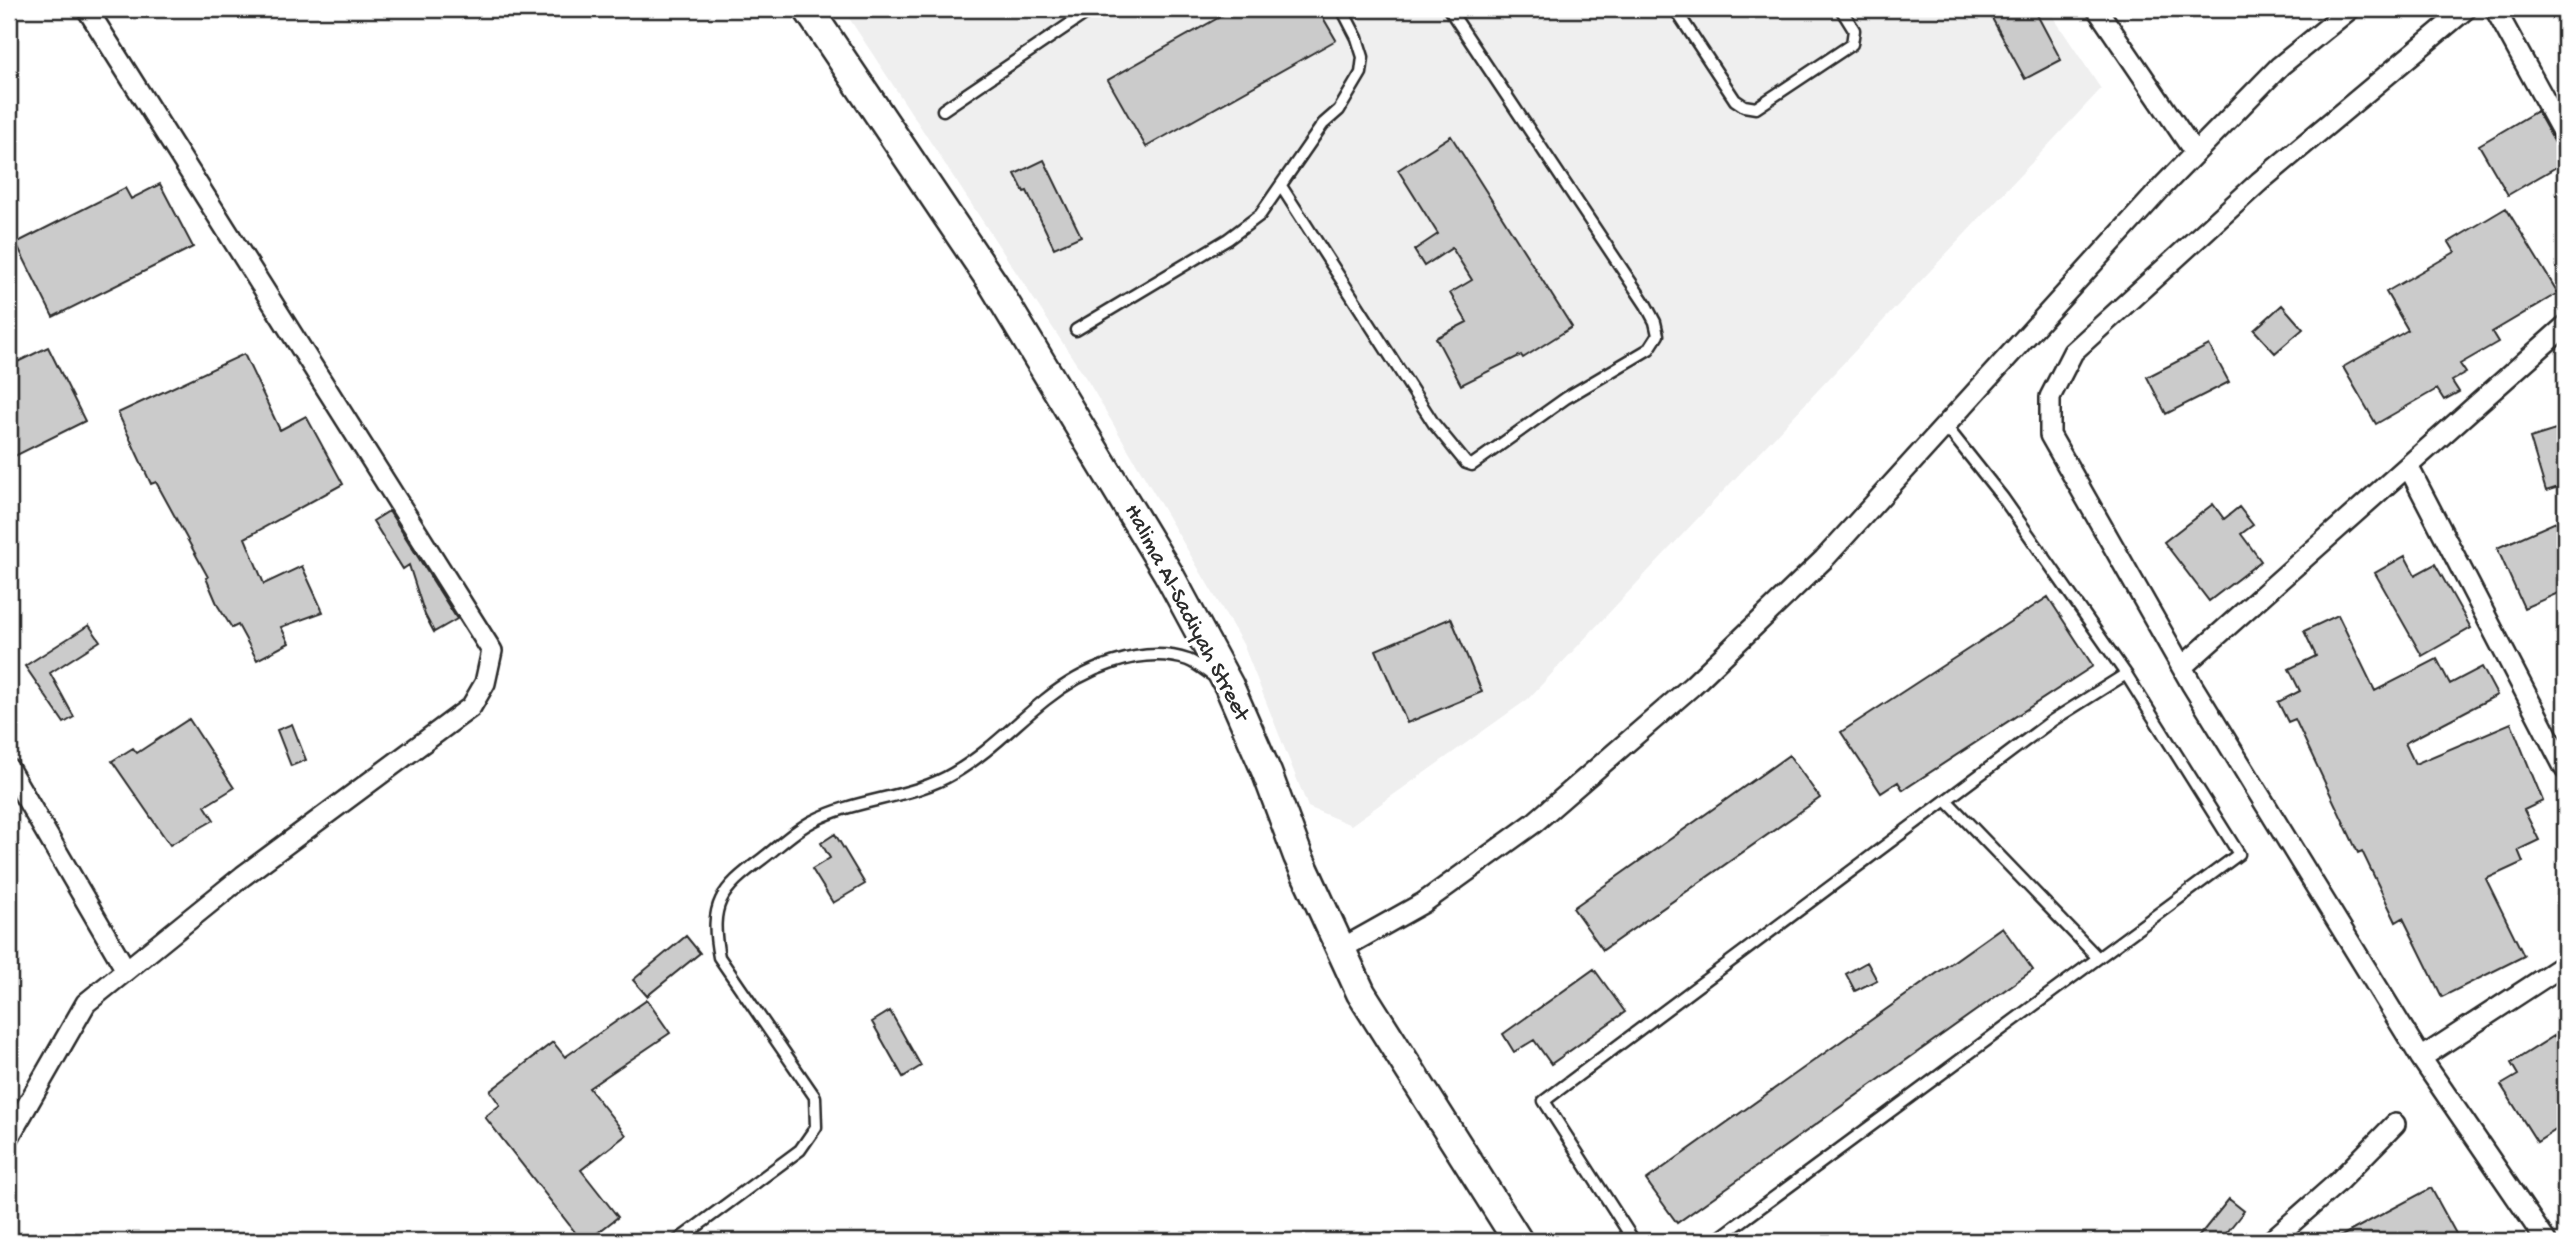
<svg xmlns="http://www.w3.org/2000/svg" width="2574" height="1250" font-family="'Gochi Hand',sans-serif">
<rect width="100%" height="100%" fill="#fff"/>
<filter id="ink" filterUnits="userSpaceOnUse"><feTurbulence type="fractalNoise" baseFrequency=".0143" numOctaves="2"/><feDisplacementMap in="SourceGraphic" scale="14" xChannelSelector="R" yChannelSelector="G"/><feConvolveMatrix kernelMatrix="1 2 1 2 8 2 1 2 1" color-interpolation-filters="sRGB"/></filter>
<g filter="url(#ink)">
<!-- built -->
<path fill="#efefef" d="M 843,9 L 2048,9 L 2101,89 L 1528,699 L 1351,825 L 1308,807 L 1243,644 L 1089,383 Z"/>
<!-- building -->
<path fill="#cbcbcb" stroke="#2b2b2b" stroke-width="2" d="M 1234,9 L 1318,9 L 1336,40 L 1146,147 L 1108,80 Z
M 1987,9 L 2034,9 L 2061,60 L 2025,79 Z
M 2537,111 L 2555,143 L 2565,149 L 2565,162 L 2508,195 L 2479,145 Z
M 1451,136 L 1572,327 L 1523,358 L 1521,355 L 1461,385 L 1436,338 L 1467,322 L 1450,293 L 1472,280 L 1452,248 L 1424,266 L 1414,250 L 1438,234 L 1398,170 Z
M 1044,160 L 1081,236 L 1054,248 L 1027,191 L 1024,192 L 1015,174 Z
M 160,184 L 193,247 L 53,317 L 16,243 L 125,188 L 131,199 Z
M 2506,208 L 2558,293 L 2492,332 L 2498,342 L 2460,364 L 2466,373 L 2452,381 L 2459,392 L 2444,400 L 2437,389 L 2376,424 L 2343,367 L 2408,330 L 2386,292 L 2455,252 L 2449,242 Z
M 2282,305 L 2303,329 L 2275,353 L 2254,330 Z
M 2209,345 L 2229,382 L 2166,414 L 2147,377 Z
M 48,347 L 85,421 L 9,459 L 9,366 Z
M 244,354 L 280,430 L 306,416 L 343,484 L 245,538 L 264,584 L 302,566 L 323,612 L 281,627 L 289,643 L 257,660 L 238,625 L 232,628 L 218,606 L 206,578 L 208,577 L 156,482 L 151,484 L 118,413 Z
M 2565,427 L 2565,485 L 2546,491 L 2530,438 Z
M 2213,504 L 2224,519 L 2239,507 L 2253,525 L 2241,534 L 2261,561 L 2209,601 L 2164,542 Z
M 389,511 L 457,619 L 434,632 L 425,615 L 409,565 L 403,569 L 373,521 Z
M 2565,518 L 2565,590 L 2524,608 L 2497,548 Z
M 2405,556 L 2415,575 L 2435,564 L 2471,628 L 2422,656 L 2375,573 Z
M 2048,597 L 2093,666 L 1903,790 L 1898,782 L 1881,793 L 1841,732 Z
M 2338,615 L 2375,691 L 2437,659 L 2450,684 L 2482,667 L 2497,695 L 2405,743 L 2415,764 L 2511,723 L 2543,801 L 2524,810 L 2539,840 L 2518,850 L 2523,862 L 2486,879 L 2524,956 L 2442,997 L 2403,918 L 2396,922 L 2362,851 L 2358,853 L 2295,719 L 2288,722 L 2278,702 L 2300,691 L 2289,669 L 2316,656 L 2304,631 Z
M 1451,618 L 1482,692 L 1407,723 L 1376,650 Z
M 89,625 L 100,641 L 50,673 L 74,717 L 64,723 L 25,666 Z
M 189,719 L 234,788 L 205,806 L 214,820 L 170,845 L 112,761 L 133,748 L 137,753 Z
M 292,724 L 306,760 L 291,766 L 277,730 Z
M 1789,755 L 1820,798 L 1603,950 L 1573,908 Z
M 835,834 L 865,884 L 833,903 L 812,869 L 830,858 L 821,843 Z
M 2002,927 L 2033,970 L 1677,1223 L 1646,1180 Z
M 686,936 L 700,953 L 647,996 L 633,980 Z
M 1867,962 L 1877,980 L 1855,991 L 1846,974 Z
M 1594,969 L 1625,1012 L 1551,1064 L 1534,1040 L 1514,1052 L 1503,1034 Z
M 647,1000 L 670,1033 L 589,1088 L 626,1135 L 581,1170 L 618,1217 L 587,1241 L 582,1241 L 485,1117 L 500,1105 L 490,1091 L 553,1042 L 565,1057 Z
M 890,1011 L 921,1066 L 903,1077 L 872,1022 Z
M 2565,1029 L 2565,1124 L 2537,1142 L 2501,1085 L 2518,1075 L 2511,1063 Z
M 2431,1188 L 2460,1241 L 2332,1241 Z
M 2229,1199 L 2244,1211 L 2220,1241 L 2195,1241 Z"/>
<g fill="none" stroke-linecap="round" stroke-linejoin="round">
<defs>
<path id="lane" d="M 1675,9 L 1735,100 L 1744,106 L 1756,108 L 1852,44 L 1854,30 L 1841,9
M 943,110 L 1092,9
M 1281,186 L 1434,424 L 1466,463 L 1472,465 L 1566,398 L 1649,349 L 1658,335 L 1655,322 L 1646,305 L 1449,9
M 1076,330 L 1228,239 L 1260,215 L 1323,124 L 1339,110 L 1361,73 L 1363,57 L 1357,38 L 1342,9
M 1946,800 L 2098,958
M 677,1241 L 800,1150 L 816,1127 L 815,1097 L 719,957 C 709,904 720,890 762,859 C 778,847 795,830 813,821 C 857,798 911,799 954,773 C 988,753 1014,725 1045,700 C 1082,670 1141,644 1188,660 C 1198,664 1207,672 1215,677
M 1634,1241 L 1544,1101 L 2053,720 L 2126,674
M 1715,1241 L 2239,854 L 2126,674 L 2003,498 L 1945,425"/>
<path id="street" d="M 2097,9 L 2195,153
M 2466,9 L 2259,182 L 2073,352 L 2050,397 L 2050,435 L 2192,685 L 2421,1058 L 2546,1241
M 2495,9 L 2565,137
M 2408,466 L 2565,769
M 2182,667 L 2565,326
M 9,769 L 126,970
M 1341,949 L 1423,903 L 1534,823 L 1692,686 L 1824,559 L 2164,185 L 2280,66 L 2350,9
M 2421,1058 L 2565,964
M 9,1137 L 86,1003 L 243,876 L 471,707 L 485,683 L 492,651 L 87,9
M 2271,1241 L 2338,1182 L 2395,1124"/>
<path id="secondary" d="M 808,9 L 994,285 L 1168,573 L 1229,686 L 1267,773 L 1298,856 L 1361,993 L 1518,1241"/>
</defs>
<!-- lane casing -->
<use href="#lane" stroke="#2b2b2b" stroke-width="15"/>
<!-- street casing -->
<use href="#street" stroke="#2b2b2b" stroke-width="24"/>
<!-- secondary casing -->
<use href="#secondary" stroke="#2b2b2b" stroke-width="33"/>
<!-- lane -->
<use href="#lane" stroke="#fff" stroke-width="10"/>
<!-- street -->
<use href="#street" stroke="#fff" stroke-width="19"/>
<!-- secondary -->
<use href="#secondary" stroke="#fff" stroke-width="28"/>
</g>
</g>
<g text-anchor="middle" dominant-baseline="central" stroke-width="7" stroke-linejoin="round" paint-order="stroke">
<!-- street labels -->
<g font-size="23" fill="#2b2b2b" stroke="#fff">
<text transform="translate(1186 613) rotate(62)">Halima Al-Sadiyah Street</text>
</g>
</g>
<!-- margin -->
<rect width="2574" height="1250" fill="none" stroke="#fff" stroke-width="35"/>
<rect x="18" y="18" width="2539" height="1215" fill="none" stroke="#2b2b2b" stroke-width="2.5" filter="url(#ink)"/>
</svg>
